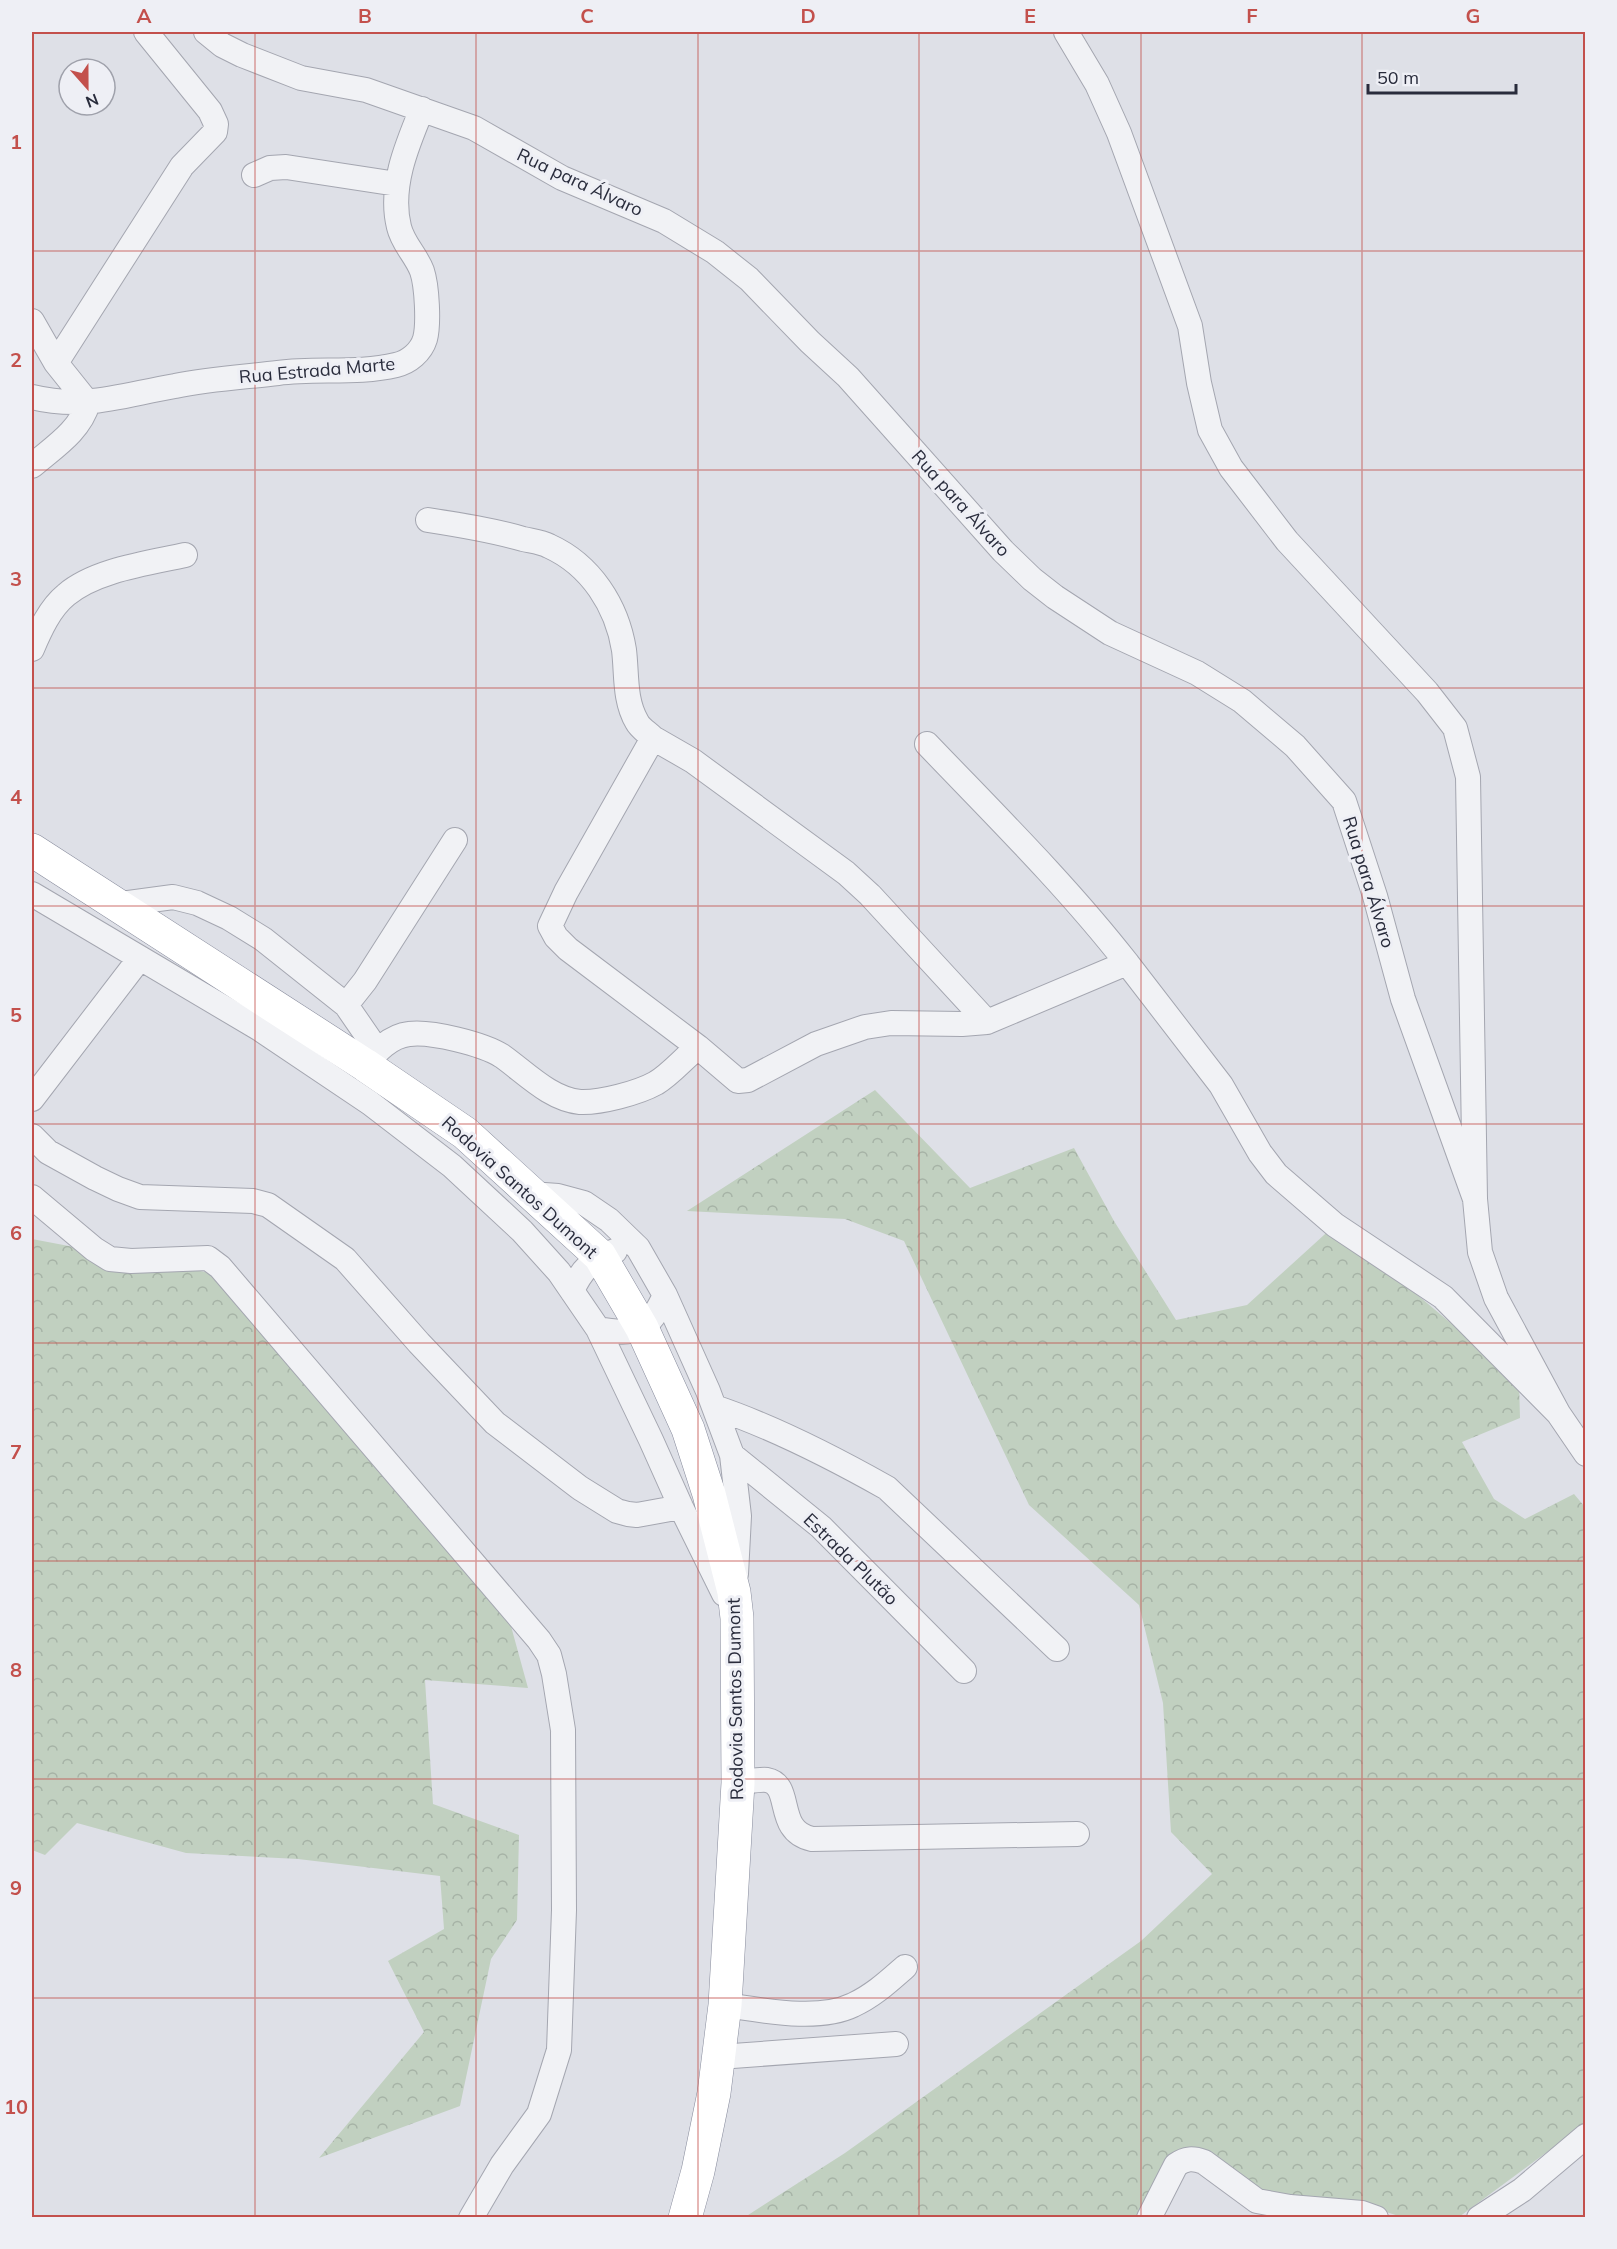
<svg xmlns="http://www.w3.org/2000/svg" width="1617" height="2249" font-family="Mulish,sans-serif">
<defs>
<pattern id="forest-crowns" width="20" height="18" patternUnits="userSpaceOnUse" patternTransform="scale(1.5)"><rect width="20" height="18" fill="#c1d0c0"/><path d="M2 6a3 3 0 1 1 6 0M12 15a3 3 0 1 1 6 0" fill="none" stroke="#a6b3a6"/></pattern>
</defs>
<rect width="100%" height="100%" fill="#dee0e7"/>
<!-- forest -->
<path fill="url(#forest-crowns)" d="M 875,1090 L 970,1188 L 1074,1148 L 1114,1221 L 1176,1320 L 1247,1305 L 1335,1225 L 1519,1381 L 1520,1418 L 1462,1442 L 1494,1499 L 1525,1519 L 1574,1494 L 1585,1507 L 1585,2124 L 1459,2217 L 1402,2217 L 1364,2205 L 1255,2194 L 1171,2160 L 1140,2217 L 745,2217 L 845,2153 L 1141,1941 L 1212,1874 L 1171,1832 L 1163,1703 L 1139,1605 L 1029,1505 L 904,1241 L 845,1219 L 687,1211 Z
M 32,1239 L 216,1274 L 503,1597 L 528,1688 L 425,1680 L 433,1804 L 519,1835 L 517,1920 L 491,1959 L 460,2106 L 319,2158 L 424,2032 L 388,1961 L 444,1929 L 440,1876 L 298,1859 L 186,1853 L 77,1823 L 45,1855 L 32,1850 Z"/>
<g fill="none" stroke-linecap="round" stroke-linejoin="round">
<defs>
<path id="minor" d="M 206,32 L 222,45 L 242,55 L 301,78 L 366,90 L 474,128 L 562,178 L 664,221 L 715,252 L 749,279 L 810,342 L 848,377 L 1003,551 L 1032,579 L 1055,597 L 1110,633 L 1197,673 L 1242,701 L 1295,746 L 1344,801 L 1375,896 L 1403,999 L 1475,1199
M 1066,32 L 1097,84 L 1119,133 L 1190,326 L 1199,383 L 1210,430 L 1231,468 L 1287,541 L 1427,692 L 1455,728 L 1468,777 L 1475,1199 L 1480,1252 L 1496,1298 L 1558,1413
M 254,175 L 270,168 L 286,167 L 397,184
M 56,363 L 182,166 L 215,132 L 216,124 L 210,111 L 146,32
M 32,397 C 85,410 122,395 175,386 C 209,379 244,377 278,373 C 317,368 358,374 396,365 C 409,362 421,352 425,339 C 429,324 427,286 422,271 C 416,255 403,244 399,227 C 389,187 407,145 422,109
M 32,466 C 54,447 80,431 88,403 L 56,363 L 32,321
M 428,520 C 460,525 492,530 523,539 C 531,541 541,542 549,546 C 591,565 617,606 624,650 C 627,674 624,700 637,722 C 640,728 648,733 653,738 L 566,892 L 550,926 L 556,937 L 568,949 L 698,1047
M 32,649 C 40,630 50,608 66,595 C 95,570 149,563 185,555
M 653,738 L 693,761 L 846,873 L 870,895 L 987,1022
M 32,894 L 260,1029 L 370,1103 L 452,1166 L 522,1231 L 559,1272 L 598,1329 L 651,1440 L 681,1507 L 724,1594
M 111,898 L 121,904 L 173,897 L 197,903 L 229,918 L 263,939 L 346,1005 L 377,1050
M 1127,963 L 1221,1085 L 1260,1153 L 1276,1174 L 1335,1225 L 1443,1297 L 1558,1413 L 1586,1454
M 346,1005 L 365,981 L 455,840
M 365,1065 C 376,1052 390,1036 409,1034 C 431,1031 483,1044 502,1056 C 526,1073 550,1099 580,1102 C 600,1103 638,1093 656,1083 C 671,1074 684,1058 698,1047 L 738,1081 L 748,1080 L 816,1044 L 865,1027 L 891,1023 L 962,1024 L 987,1022 L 1127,963 C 1066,885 995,815 927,744
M 32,1099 L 140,958
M 32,1136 L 48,1152 L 95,1178 L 118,1189 L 140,1197 L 253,1201 L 268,1205 L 345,1259 L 419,1343 L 495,1423 L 580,1488 L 617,1511 L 628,1514 L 637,1515 L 681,1507
M 531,1194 L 558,1196 L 584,1203 L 609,1220 L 638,1248 L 665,1295 L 708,1391 L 732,1455 L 739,1516 L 736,1574
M 32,1197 L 94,1249 L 110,1259 L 131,1261 L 208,1258 L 220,1267 L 539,1640 L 549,1655 L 554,1674 L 563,1730 L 564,1910 L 559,2050 L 539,2114 L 502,2165 L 471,2218
M 572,1291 C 581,1270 593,1258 615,1251
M 598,1329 C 636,1336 649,1331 665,1295
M 714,1407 C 774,1427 832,1457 887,1488 L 1057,1649
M 732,1455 L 821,1527 L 964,1671
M 738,1783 C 748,1782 758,1779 767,1780 C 794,1785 774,1831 812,1839 L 1077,1834
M 725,2005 C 762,2010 818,2022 853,2005 C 873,1996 889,1981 905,1967
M 719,2057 L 896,2044
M 1149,2218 L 1176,2165 C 1186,2158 1193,2158 1204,2162 L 1257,2201 L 1290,2207 L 1362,2213 L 1376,2218
M 1479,2218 L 1522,2190 L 1586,2136"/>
<path id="highway" d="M 32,850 L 365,1065 L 465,1133 L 600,1256 L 642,1328 L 688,1429 L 709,1494 L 734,1592 L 737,1618 L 738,1783 L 725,2005 L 714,2093 L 698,2171 L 685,2218"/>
</defs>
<!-- minor casing -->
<use href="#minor" stroke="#a4a6b0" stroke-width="26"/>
<!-- highway casing -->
<use href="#highway" stroke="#878b9c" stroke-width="34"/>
<!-- minor -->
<use href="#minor" stroke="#f1f2f5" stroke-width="24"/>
<!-- highway -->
<use href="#highway" stroke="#fff" stroke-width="33"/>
</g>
<!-- grid -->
<path fill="none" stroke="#c3504c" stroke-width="1.5" stroke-opacity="0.55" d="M 255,32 L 255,2218M 476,32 L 476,2218M 698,32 L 698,2218M 919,32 L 919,2218M 1141,32 L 1141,2218M 1362,32 L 1362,2218M 32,251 L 1586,251M 32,470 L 1586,470M 32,688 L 1586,688M 32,906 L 1586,906M 32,1124 L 1586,1124M 32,1343 L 1586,1343M 32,1561 L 1586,1561M 32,1779 L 1586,1779M 32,1998 L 1586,1998"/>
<g text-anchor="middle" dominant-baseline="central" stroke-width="6" stroke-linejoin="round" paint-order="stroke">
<!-- street labels -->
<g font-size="18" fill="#292c3c" stroke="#eeeff5">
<text transform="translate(580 182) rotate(25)">Rua para Álvaro</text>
<text transform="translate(317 370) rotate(-5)">Rua Estrada Marte</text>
<text transform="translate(961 503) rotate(48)">Rua para Álvaro</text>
<text transform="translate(1369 882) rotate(73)">Rua para Álvaro</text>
<text transform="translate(520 1187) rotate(42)">Rodovia Santos Dumont</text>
<text transform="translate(851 1559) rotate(44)">Estrada Plutão</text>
<text transform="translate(735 1699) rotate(-91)">Rodovia Santos Dumont</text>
</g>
</g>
<!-- border -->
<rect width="1617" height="2249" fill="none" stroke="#eeeff5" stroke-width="66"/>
<!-- north arrow -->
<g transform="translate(87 87) rotate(159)"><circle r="28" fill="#eeeff5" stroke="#9fa1ab" stroke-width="1.5"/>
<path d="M0-4.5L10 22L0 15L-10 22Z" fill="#c3504c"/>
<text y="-9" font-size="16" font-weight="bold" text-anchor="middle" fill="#292c3c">N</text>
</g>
<!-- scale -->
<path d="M1368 84v9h148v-9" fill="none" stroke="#292c3c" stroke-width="3"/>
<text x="1377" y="84" font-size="18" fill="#292c3c" stroke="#eeeff5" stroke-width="4.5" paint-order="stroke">50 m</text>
<rect x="33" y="33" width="1551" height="2183" fill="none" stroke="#c3504c" stroke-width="2"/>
<g font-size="20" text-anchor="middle" font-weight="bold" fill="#c3504c">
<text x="144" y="23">A</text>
<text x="365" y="23">B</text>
<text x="587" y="23">C</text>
<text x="808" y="23">D</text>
<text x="1030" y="23">E</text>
<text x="1252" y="23">F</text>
<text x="1473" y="23">G</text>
<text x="16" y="149">1</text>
<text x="16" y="367">2</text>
<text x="16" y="586">3</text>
<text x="16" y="804">4</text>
<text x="16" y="1022">5</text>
<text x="16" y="1240">6</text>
<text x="16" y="1459">7</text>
<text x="16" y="1677">8</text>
<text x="16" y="1895">9</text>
<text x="16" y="2114">10</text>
</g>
</svg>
